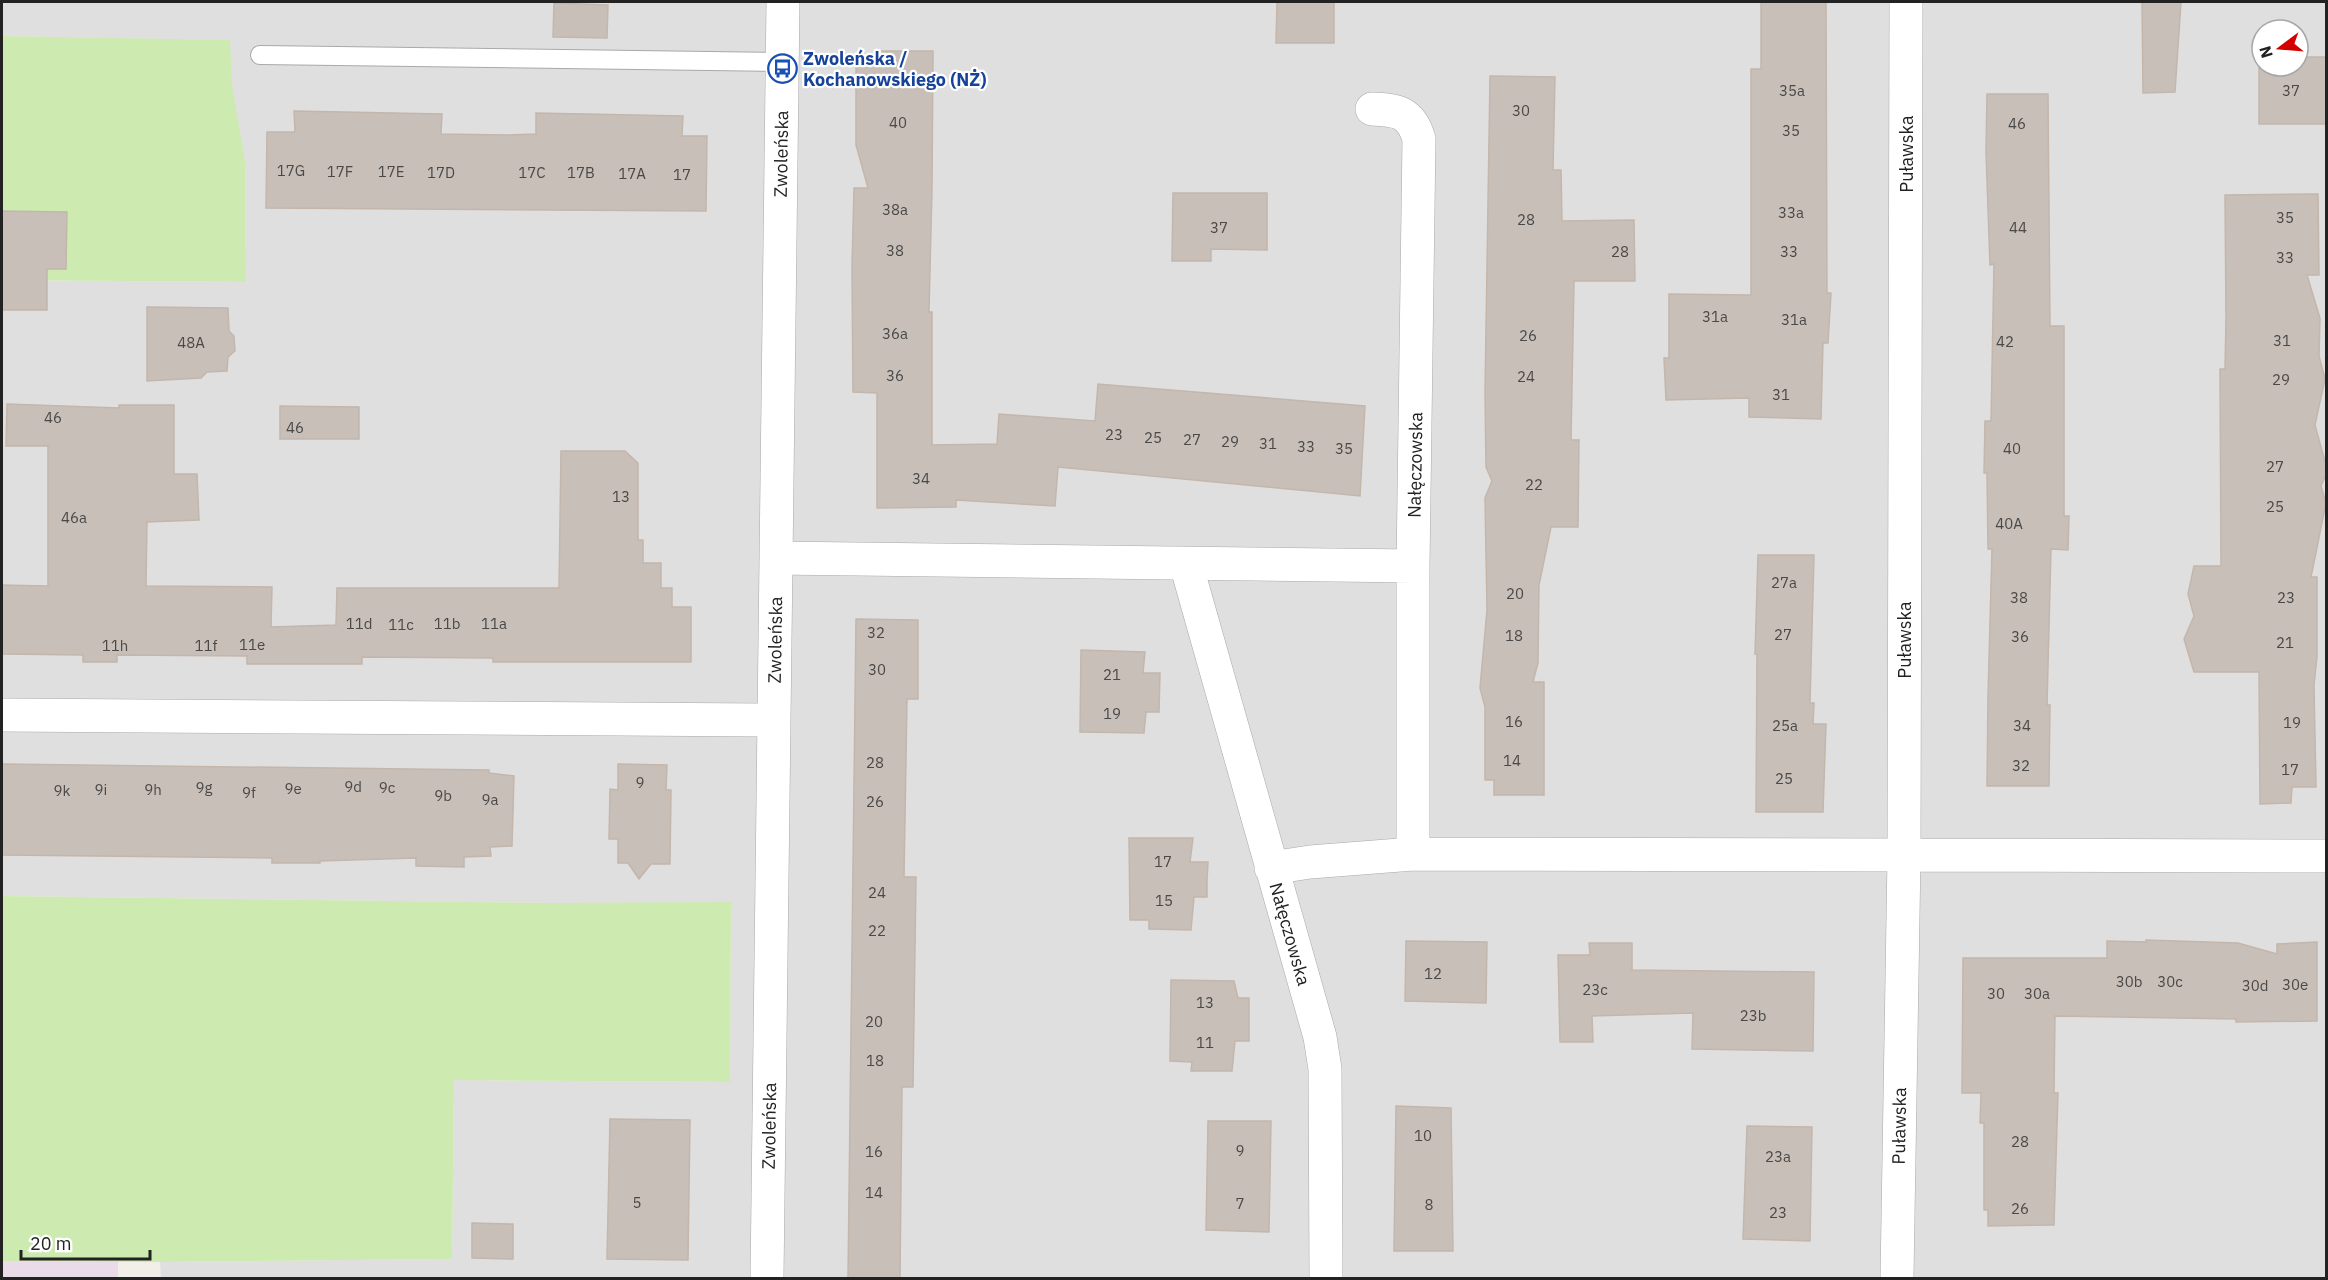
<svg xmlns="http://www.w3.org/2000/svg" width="2328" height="1280" font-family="'IBM Plex Sans',sans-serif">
<rect width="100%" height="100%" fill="#f2efe9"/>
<!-- residential -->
<path fill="#e0dfdf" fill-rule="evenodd" d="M 2,2 L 2326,2 L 2326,1278 L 161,1278 L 160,1262 L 452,1259 L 454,1080 L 730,1082 L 731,903 L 548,903 L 2,896 L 2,280 L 246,282 L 245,161 L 214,40 L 2,36 ZM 2262,30 L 2298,30 L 2298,66 L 2262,66 Z"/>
<!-- industrial -->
<path fill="#ebdbe8" d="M 2,1261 L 118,1261 L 118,1278 L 2,1278 Z"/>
<!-- grass -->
<path fill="#cdebb0" d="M 2,36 L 230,40 L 232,85 L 245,161 L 246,282 L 2,280 Z
M 2,896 L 548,903 L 731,902 L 730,1082 L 454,1080 L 452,1259 L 160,1262 L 2,1261 Z"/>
<!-- building -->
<path fill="#c7bfb8" stroke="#c4b6ab" stroke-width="1.5" d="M 1277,2 L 1334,2 L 1334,43 L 1276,43 Z
M 1761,2 L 1826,2 L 1827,293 L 1831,293 L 1828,343 L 1823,343 L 1821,419 L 1749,417 L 1749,398 L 1666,400 L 1664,358 L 1669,358 L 1669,294 L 1751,295 L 1751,69 L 1761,69 Z
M 2142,2 L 2181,2 L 2175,92 L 2143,93 Z
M 554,3 L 608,5 L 607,38 L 553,37 Z
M 882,51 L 933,51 L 932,189 L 929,312 L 932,312 L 932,445 L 997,444 L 999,414 L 1095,421 L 1098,384 L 1365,406 L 1360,496 L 1058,467 L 1055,506 L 956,500 L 956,507 L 877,508 L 877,393 L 853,392 L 852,267 L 854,188 L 868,188 L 856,145 L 856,61 L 882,62 Z
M 2259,57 L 2262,57 L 2262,66 L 2298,66 L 2298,57 L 2326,57 L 2326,124 L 2259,124 Z
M 1490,76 L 1555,77 L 1553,170 L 1561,170 L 1562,221 L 1634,220 L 1635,281 L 1574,281 L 1571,440 L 1579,440 L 1578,527 L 1551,527 L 1539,585 L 1538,663 L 1533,682 L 1544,682 L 1544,795 L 1494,795 L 1494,780 L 1485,780 L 1485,707 L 1480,688 L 1487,610 L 1485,498 L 1492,481 L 1486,467 L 1485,393 Z
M 1987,94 L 2048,94 L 2050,326 L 2064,326 L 2064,516 L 2069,516 L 2068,550 L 2051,549 L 2047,705 L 2050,705 L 2049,786 L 1987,786 L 1988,696 L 1992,549 L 1988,549 L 1987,473 L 1984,473 L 1985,421 L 1991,421 L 1994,264 L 1990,265 L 1986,152 Z
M 294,111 L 442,114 L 441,134 L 508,135 L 536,134 L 536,113 L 683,116 L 682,136 L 707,136 L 706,211 L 266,208 L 267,132 L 295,132 Z
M 1173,193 L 1267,193 L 1267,250 L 1211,249 L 1211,261 L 1172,261 Z
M 2318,194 L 2319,275 L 2307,275 L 2320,318 L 2319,356 L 2325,379 L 2315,425 L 2326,465 L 2326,474 L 2321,486 L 2326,503 L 2311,577 L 2317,577 L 2317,657 L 2314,685 L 2316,787 L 2292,787 L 2291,803 L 2260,804 L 2259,672 L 2194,672 L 2184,639 L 2194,616 L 2188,594 L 2194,566 L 2221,566 L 2220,369 L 2225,369 L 2226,318 L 2225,195 Z
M 2,211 L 67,212 L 66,269 L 47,269 L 47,310 L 2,310 Z
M 147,307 L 228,308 L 229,331 L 234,336 L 235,351 L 228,357 L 227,371 L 207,372 L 201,378 L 147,381 Z
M 7,404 L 119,408 L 119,405 L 174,405 L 174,474 L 197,474 L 199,520 L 147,522 L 146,586 L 272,587 L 271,627 L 336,625 L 337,588 L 559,588 L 561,451 L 625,451 L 638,463 L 638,540 L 643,540 L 643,563 L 661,563 L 661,588 L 672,588 L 672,607 L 691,607 L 691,662 L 493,662 L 493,658 L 362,657 L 362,664 L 247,664 L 247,656 L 117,655 L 117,662 L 83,662 L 83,655 L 2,654 L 2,585 L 48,586 L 48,446 L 6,446 Z
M 280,406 L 359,407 L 359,439 L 280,439 Z
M 1758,555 L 1814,555 L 1810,703 L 1814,703 L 1813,724 L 1826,724 L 1823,812 L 1756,812 L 1757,654 L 1755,654 Z
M 856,619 L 918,620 L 918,699 L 907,699 L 904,877 L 916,877 L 913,1087 L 902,1087 L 900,1278 L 848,1278 Z
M 1081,650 L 1145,652 L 1143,673 L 1160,673 L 1159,712 L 1146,712 L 1144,733 L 1080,732 Z
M 2,764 L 489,770 L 489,773 L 514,776 L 512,846 L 490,847 L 491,856 L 464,857 L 464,867 L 416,866 L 416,858 L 320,861 L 320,863 L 272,863 L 272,858 L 2,855 Z
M 618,764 L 667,765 L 666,790 L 671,790 L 670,864 L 651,864 L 639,879 L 628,863 L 618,863 L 618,839 L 609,839 L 610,789 L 618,790 Z
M 1129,838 L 1193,838 L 1190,862 L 1208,862 L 1207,880 L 1207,897 L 1194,897 L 1191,930 L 1149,929 L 1149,920 L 1130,920 Z
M 2146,940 L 2238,943 L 2277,954 L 2277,944 L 2317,942 L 2317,1021 L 2236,1022 L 2236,1019 L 2055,1016 L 2054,1093 L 2058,1093 L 2054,1225 L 1988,1226 L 1988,1210 L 1984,1210 L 1984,1123 L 1980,1123 L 1981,1093 L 1962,1093 L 1963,958 L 2107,958 L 2107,941 L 2147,942 Z
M 1406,941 L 1487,942 L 1486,1003 L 1405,1001 Z
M 1589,943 L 1632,943 L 1632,970 L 1814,972 L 1813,1051 L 1692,1049 L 1693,1013 L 1592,1016 L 1593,1042 L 1560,1042 L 1558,955 L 1590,955 Z
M 1171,980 L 1234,981 L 1238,998 L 1249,998 L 1249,1041 L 1235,1041 L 1232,1071 L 1191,1071 L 1192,1062 L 1170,1061 Z
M 1396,1106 L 1451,1108 L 1453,1251 L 1394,1251 Z
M 610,1119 L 690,1120 L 688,1260 L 607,1259 Z
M 1208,1121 L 1271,1121 L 1269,1232 L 1206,1230 Z
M 1747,1126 L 1812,1127 L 1810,1241 L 1743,1239 Z
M 472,1223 L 513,1224 L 513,1259 L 472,1258 Z"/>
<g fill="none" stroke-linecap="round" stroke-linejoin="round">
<defs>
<path id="lane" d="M 260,55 L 782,62"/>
<path id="street" d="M 1372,109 C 1398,110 1411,112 1419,139 L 1413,566 L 1413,854
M 776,558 L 1413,566
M 1186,564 L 1320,1037 L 1325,1069 L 1326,1278
M 2,715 L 774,720
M 1271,868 L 1310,862 L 1413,854 L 2326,856
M 767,1278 L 783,2
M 1897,1278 L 1904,857 L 1906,2"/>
</defs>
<!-- lane casing -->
<use href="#lane" stroke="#a9a9a9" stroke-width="20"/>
<!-- street casing -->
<use href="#street" stroke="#a9a9a9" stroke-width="34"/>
<!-- lane -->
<use href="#lane" stroke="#fff" stroke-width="18"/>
<!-- street -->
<use href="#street" stroke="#fff" stroke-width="33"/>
</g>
<!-- icons -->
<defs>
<symbol id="bus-ring" viewBox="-11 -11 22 22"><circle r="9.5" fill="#fff" stroke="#1a4fb4" stroke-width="1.5"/><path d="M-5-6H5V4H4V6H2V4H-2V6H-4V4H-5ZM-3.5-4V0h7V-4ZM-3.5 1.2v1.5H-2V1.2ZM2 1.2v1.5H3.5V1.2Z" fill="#1a4fb4"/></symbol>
</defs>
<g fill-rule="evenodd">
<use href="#bus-ring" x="766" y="52" width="33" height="33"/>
</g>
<g text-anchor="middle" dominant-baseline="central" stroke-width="4.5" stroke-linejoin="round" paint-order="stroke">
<!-- number labels -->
<g font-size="15" fill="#4b4948">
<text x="1792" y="90">35a</text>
<text x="2291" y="90">37</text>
<text x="1521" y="110">30</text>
<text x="898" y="122">40</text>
<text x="2017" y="123">46</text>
<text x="1791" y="130">35</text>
<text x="291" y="170">17G</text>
<text x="340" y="171">17F</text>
<text x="391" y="171">17E</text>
<text x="441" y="172">17D</text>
<text x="532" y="172">17C</text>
<text x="581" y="172">17B</text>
<text x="632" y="173">17A</text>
<text x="682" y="174">17</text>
<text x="895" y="209">38a</text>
<text x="1791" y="212">33a</text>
<text x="2285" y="217">35</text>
<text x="1526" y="219">28</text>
<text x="1219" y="227">37</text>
<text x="2018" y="227">44</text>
<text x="895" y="250">38</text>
<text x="1620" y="251">28</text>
<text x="1789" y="251">33</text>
<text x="2285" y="257">33</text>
<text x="1715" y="316">31a</text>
<text x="1794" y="319">31a</text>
<text x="895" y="333">36a</text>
<text x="1528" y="335">26</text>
<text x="2282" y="340">31</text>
<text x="2005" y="341">42</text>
<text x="191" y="342">48A</text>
<text x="895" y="375">36</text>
<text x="1526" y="376">24</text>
<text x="2281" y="379">29</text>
<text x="1781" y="394">31</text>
<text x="53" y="417">46</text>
<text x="295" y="427">46</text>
<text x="1114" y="434">23</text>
<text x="1153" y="437">25</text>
<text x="1192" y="439">27</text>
<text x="1230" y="441">29</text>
<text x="1268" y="443">31</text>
<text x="1306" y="446">33</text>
<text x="1344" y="448">35</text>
<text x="2012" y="448">40</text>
<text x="2275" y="466">27</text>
<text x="921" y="478">34</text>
<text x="1534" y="484">22</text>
<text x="621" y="496">13</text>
<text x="2275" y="506">25</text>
<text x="74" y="517">46a</text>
<text x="2009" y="523">40A</text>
<text x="1784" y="582">27a</text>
<text x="1515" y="593">20</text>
<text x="2019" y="597">38</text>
<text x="2286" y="597">23</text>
<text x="359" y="623">11d</text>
<text x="447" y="623">11b</text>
<text x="494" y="623">11a</text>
<text x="401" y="624">11c</text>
<text x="876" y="632">32</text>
<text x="1783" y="634">27</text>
<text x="1514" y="635">18</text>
<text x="2020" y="636">36</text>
<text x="2285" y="642">21</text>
<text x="252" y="644">11e</text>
<text x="115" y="645">11h</text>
<text x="206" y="645">11f</text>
<text x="877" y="669">30</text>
<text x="1112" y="674">21</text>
<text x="1112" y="713">19</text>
<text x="1514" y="721">16</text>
<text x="2292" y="722">19</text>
<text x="1785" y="725">25a</text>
<text x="2022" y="725">34</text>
<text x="1512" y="760">14</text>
<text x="875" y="762">28</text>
<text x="2021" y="765">32</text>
<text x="2290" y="769">17</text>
<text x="1784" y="778">25</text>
<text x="640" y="782">9</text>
<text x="353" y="786">9d</text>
<text x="204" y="787">9g</text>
<text x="387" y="787">9c</text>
<text x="293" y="788">9e</text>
<text x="101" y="789">9i</text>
<text x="153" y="789">9h</text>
<text x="62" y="790">9k</text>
<text x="249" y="792">9f</text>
<text x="443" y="795">9b</text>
<text x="490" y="799">9a</text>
<text x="875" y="801">26</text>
<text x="1163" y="861">17</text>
<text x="877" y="892">24</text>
<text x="1164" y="900">15</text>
<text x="877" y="930">22</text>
<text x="1433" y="973">12</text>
<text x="2129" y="981">30b</text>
<text x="2170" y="981">30c</text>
<text x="2295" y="984">30e</text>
<text x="2255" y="985">30d</text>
<text x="1595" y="989">23c</text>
<text x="1996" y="993">30</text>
<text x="2037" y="993">30a</text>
<text x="1205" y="1002">13</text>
<text x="1753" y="1015">23b</text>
<text x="874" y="1021">20</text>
<text x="1205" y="1042">11</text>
<text x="875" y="1060">18</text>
<text x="1423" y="1135">10</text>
<text x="2020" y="1141">28</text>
<text x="1240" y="1150">9</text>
<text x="874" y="1151">16</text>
<text x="1778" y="1156">23a</text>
<text x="874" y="1192">14</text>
<text x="637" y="1202">5</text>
<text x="1240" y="1203">7</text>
<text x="1429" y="1204">8</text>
<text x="2020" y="1208">26</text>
<text x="1778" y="1212">23</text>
</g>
<!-- transit labels -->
<g font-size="18" font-weight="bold" fill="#164399" stroke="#fff" text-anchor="start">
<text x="803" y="58">Zwoleńska /<tspan x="803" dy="21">Kochanowskiego (NŻ)</tspan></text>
</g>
<!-- street labels -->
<g font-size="18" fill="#222" stroke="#fff">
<text transform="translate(781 154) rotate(-89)">Zwoleńska</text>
<text transform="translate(1906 154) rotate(-90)">Puławska</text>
<text transform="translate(1415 465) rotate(-89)">Nałęczowska</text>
<text transform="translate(775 640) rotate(-89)">Zwoleńska</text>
<text transform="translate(1904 640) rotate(-90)">Puławska</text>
<text transform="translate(1290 934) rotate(74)">Nałęczowska</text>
<text transform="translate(769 1126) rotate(-89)">Zwoleńska</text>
<text transform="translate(1899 1126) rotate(-89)">Puławska</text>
</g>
</g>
<!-- border -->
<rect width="2328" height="1280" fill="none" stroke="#222222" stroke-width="6"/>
<!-- north arrow -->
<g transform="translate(2280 48) rotate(254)"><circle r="28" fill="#ffffff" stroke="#a7a7a7" stroke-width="1.5"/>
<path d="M0-4.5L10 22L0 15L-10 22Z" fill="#d40000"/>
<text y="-9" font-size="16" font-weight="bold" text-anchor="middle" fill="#222222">N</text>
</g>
<!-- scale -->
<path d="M21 1250v9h129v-9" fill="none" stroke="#222222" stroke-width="3"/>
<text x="30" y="1250" font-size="18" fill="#222222" stroke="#ffffff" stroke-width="4.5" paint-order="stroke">20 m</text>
</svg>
